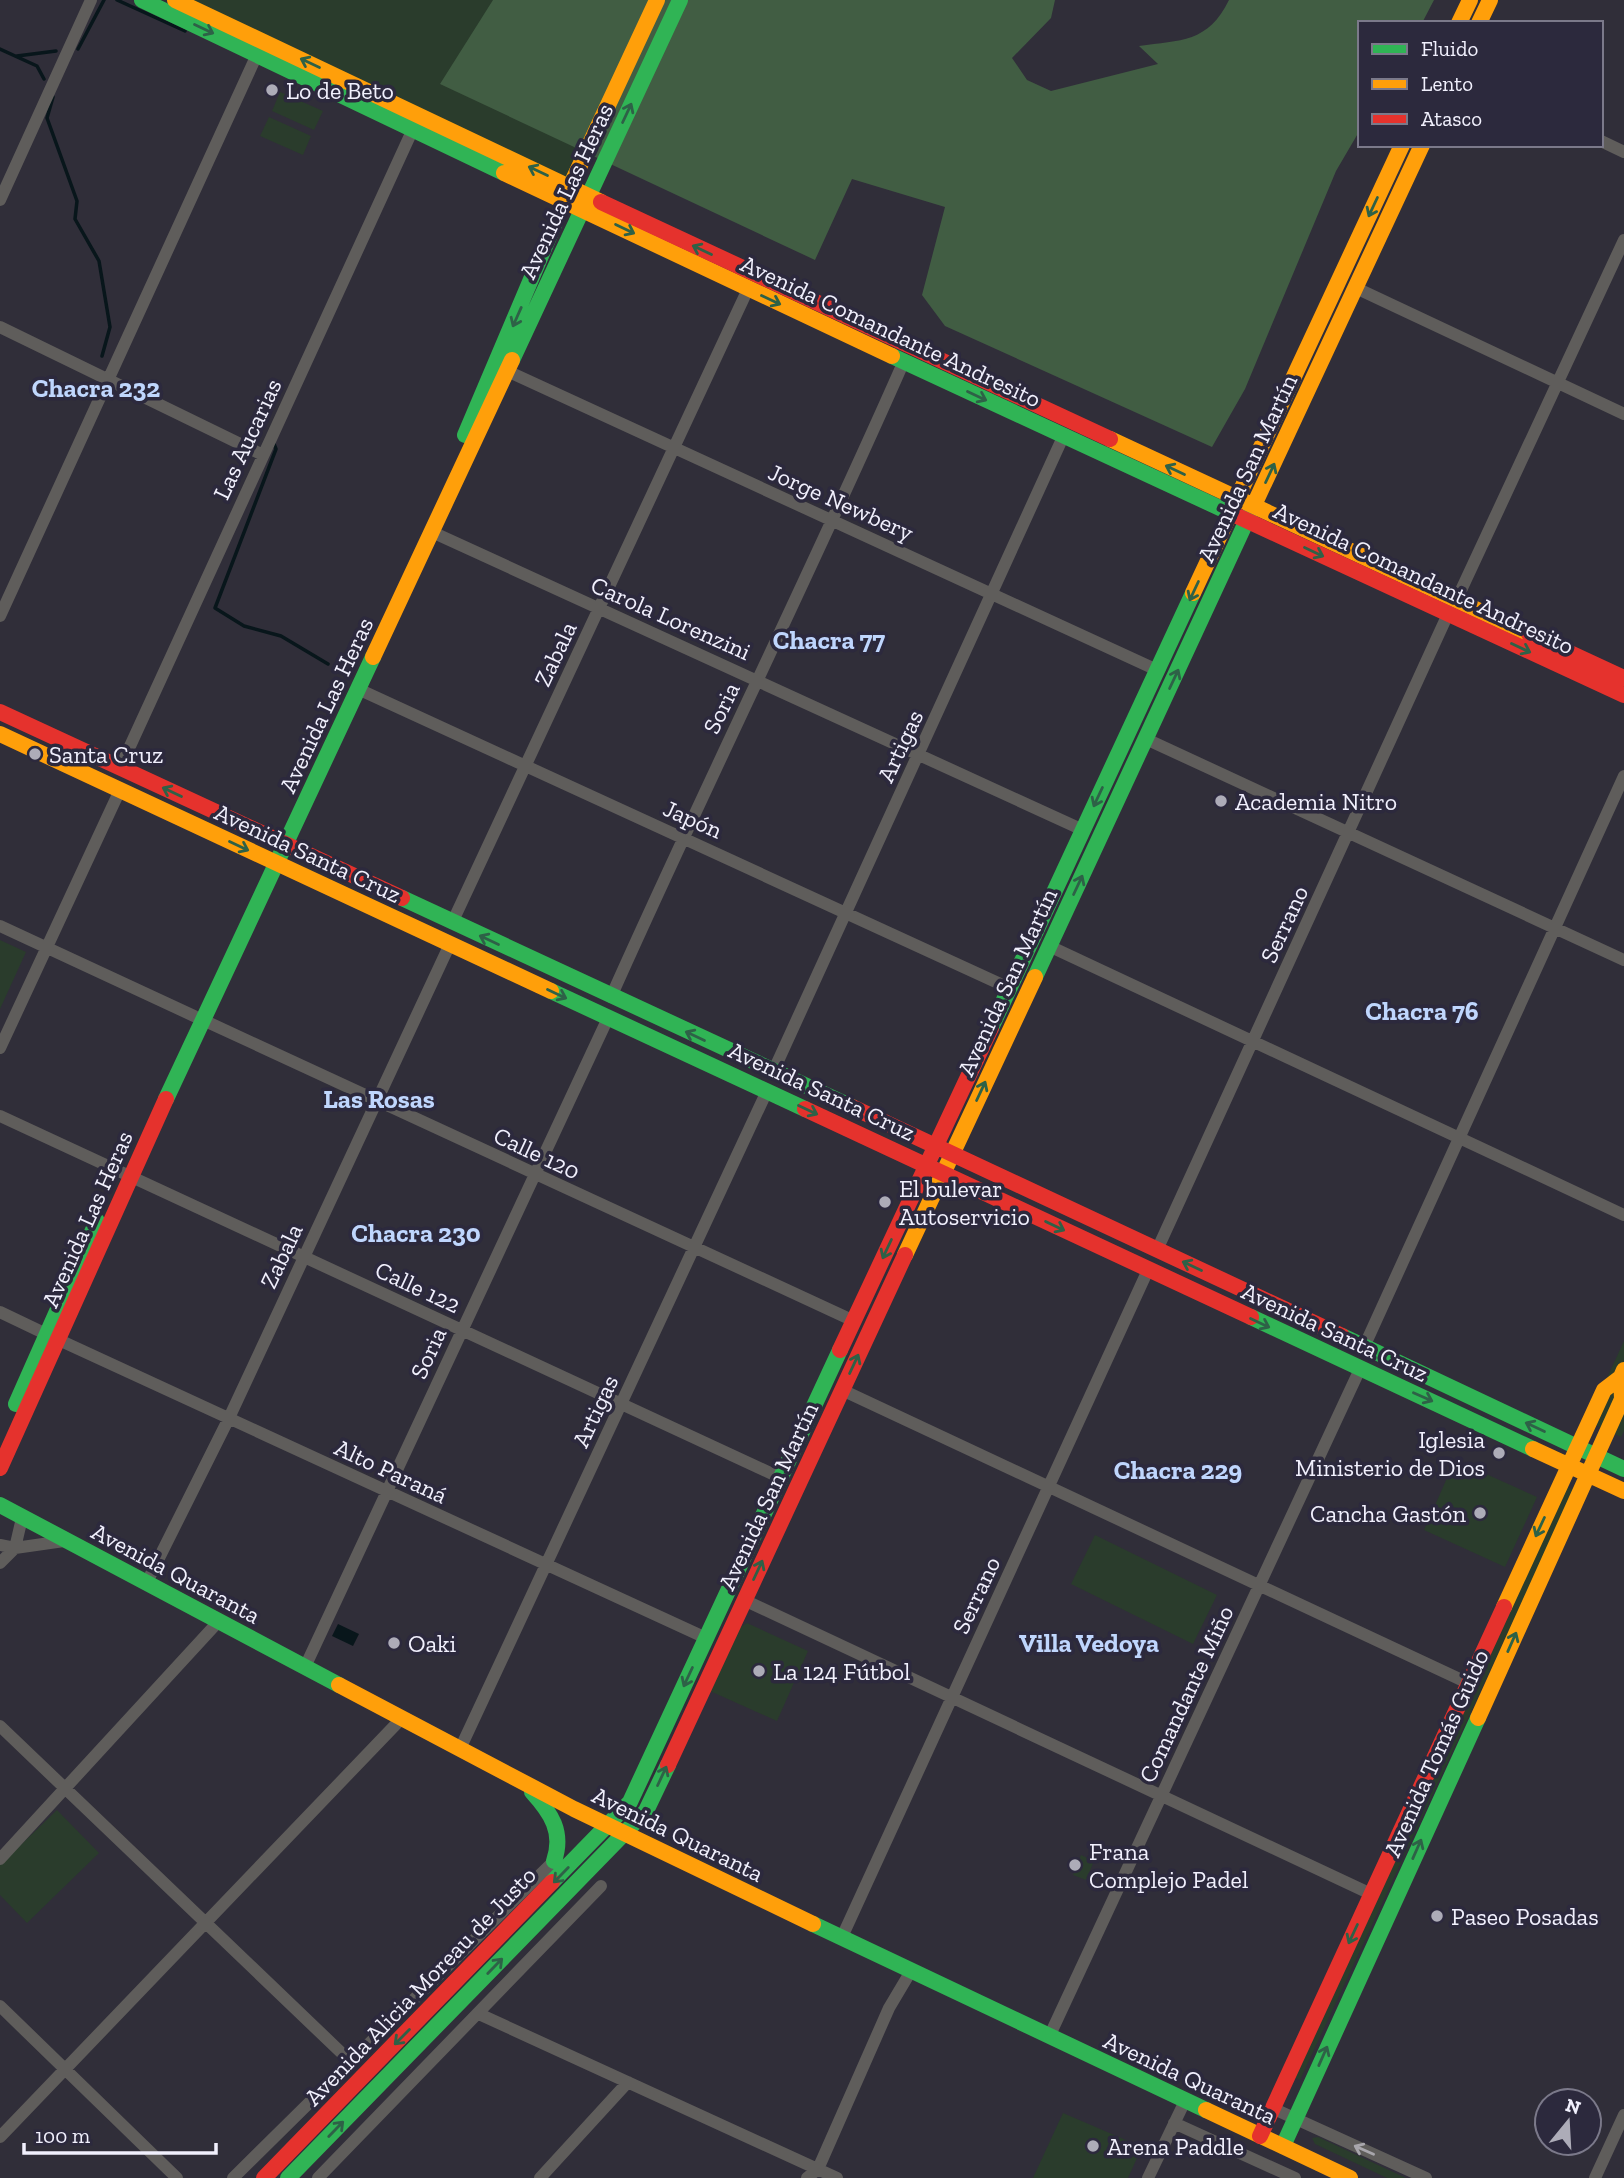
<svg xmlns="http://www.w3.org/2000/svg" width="1624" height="2178" font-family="'Zilla Slab',serif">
<rect width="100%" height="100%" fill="#302e39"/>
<!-- green -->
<path fill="#2a3c2c" d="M 187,0 L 658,0 L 573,183 Z
M 280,92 L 323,111 L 314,130 L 272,111 Z
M 269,117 L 311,136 L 303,155 L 260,136 Z
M 0,940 L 26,952 L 0,1009 Z
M 1624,1341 L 1624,1431 L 1621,1437 L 1587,1421 Z
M 1455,1460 L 1537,1497 L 1505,1567 L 1424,1530 Z
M 1565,1486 L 1574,1490 L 1300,2080 L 1291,2076 Z
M 1095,1535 L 1217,1595 L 1193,1644 L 1071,1584 Z
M 747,1623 L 808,1651 L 777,1721 L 710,1691 L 737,1629 Z
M 57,1810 L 99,1853 L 27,1923 L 0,1895 L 0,1865 Z
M 1081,1855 L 1094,1861 L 1086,1880 L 1073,1875 Z
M 1063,2113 L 1142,2147 L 1128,2178 L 1033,2178 Z
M 1318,2137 L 1406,2178 L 1387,2178 L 1315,2144 L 1312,2138 Z"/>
<!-- forest -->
<path fill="#415d43" d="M 493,0 L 1055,0 L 1051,18 L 1012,58 L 1027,80 L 1051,91 L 1158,64 L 1139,46 C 1181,40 1208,43 1229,0 L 1434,0 L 1422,23 L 1360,23 L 1360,130 L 1336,171 L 1245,389 L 1212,447 L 945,326 L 922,295 L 945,207 L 852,179 L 815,260 L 440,84 Z"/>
<!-- water -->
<path fill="#08161b" d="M 338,1624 L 359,1634 L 353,1646 L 332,1636 Z"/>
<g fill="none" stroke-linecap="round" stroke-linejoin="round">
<!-- stream -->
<path stroke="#08161b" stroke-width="3.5" d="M 117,0 L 185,31
M 0,49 L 37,66 L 44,79
M 78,49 L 104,0
M 17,56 L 56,51
M 53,97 L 47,118 L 77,201 L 75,219 L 99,261 L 110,327 L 102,356
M 274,444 L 276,449 L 215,608 L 244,626 L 281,636 L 328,664"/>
<!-- street -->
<path stroke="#5f5d5b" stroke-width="12" d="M 1601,141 L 1624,152
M 0,200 L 91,0
M 1356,288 L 1624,414
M 0,327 L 263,455
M 507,371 L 1157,670
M 432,532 L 1083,830
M 1456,601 L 1624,240
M 0,616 L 260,48
M 358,689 L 1009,988
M 1146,739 L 1624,960
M 120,768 L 413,129
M 452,923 L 748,289
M 0,926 L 194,1016
M 1049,946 L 1624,1215
M 611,997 C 706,784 810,575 904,361
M 203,1020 L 854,1321
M 0,1048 L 120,790
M 773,1072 L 1063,437
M 0,1116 L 781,1478
M 1157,1250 L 1448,614
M 0,1312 L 46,1334
M 59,1340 L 706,1638
M 1364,1347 L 1624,776
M 842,1390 L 1468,1683
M 0,1545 L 15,1548 L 64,1541
M 0,1563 L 15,1548 L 22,1518
M 146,1584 L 229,1418 L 450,944
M 744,1600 L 1371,1894
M 305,1667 L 608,1018
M 0,1726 L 351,2062
M 460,1749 L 767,1091
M 0,1859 L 218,1622
M 842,1937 L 1148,1270
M 0,2006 L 177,2178
M 479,2014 L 837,2178
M 1049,2037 L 1360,1369
M 1272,2108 L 1426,2178
M 1174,2123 L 1295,2178
M 0,2137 L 402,1718
M 233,2178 L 554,1861
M 318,2178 L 601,1886
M 540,2178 L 628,2082
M 807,2178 L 818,2169 L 889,2008 L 911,1971
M 1148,2178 L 1185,2101
M 1595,2178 L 1624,2115"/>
<!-- fast -->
<path stroke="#30b455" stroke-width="16" d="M 142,0 L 504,173
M 892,356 L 1235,515
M 512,360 L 680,0
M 465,435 L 574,178
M 402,898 L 852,1107
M 1035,977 L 1254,505
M 551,991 L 805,1109
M 991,1028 L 1193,593
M 166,1099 L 373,657
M 1251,1317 L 1533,1449
M 1342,1336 L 1624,1469
M 16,1404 L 97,1221
M 0,1505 L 339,1685
M 532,1792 C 551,1813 564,1832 554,1861
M 552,1882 L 630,1802 L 840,1350
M 813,1924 L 1206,2110
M 1283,2146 L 1478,1718
M 288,2178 L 646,1811 L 668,1765"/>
<!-- slow -->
<path stroke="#ff9f0a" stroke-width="16" d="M 175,0 L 601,202
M 1459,23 L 1470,0
M 1479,23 L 1490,0
M 504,173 L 892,356
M 574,178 L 657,0
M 1110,439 L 1529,634
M 1254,505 L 1422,145
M 1193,593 L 1402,145
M 373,657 L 512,360
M 0,734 L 551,991
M 905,1255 L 1035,977
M 1533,1449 L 1624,1491
M 1504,1607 L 1604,1390 L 1621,1377
M 339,1685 L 574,1809 L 813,1924
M 1478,1718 L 1622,1399 L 1621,1377 L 1624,1370
M 1206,2110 L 1350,2178"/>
<!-- jam -->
<path stroke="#e5322d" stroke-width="16" d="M 601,202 L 1110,439
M 1235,515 L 1624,695
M 1529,634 L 1624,678
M 0,712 L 402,898
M 852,1107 L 1342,1336
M 805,1109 L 1251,1317
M 840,1350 L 991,1028
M 0,1468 L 166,1099
M 668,1765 L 905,1255
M 1260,2136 L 1504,1607
M 264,2178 L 552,1882"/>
</g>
<!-- one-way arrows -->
<defs><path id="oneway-shaft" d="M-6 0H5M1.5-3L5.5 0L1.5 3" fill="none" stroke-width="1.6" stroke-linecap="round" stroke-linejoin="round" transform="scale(1.75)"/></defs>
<g stroke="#2e6147">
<use href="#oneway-shaft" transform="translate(204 29) rotate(25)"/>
<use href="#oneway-shaft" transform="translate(310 63) rotate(-155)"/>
<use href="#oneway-shaft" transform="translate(627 113) rotate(-65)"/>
<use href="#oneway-shaft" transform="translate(538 171) rotate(-155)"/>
<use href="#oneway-shaft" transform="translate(1373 207) rotate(115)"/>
<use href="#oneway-shaft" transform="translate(625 229) rotate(26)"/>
<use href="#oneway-shaft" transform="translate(702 250) rotate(-155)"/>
<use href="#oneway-shaft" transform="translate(771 300) rotate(25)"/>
<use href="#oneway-shaft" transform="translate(517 317) rotate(114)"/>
<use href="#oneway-shaft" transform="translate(977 396) rotate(25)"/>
<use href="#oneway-shaft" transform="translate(1175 470) rotate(-155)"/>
<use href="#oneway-shaft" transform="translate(1270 473) rotate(-65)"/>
<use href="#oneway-shaft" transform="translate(1314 552) rotate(25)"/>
<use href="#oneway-shaft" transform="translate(1194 591) rotate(115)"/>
<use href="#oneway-shaft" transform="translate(1521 648) rotate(25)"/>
<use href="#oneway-shaft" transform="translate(1174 679) rotate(-65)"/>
<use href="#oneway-shaft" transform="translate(172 792) rotate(-155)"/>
<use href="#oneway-shaft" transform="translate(1098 797) rotate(115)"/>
<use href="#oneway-shaft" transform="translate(239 846) rotate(25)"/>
<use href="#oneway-shaft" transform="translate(1078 885) rotate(-65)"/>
<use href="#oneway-shaft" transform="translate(489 940) rotate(-155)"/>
<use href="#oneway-shaft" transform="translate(557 994) rotate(25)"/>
<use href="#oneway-shaft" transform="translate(695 1036) rotate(-155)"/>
<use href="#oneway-shaft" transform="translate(981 1091) rotate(-65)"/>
<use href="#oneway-shaft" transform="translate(808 1110) rotate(25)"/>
<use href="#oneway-shaft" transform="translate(1055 1226) rotate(26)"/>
<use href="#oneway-shaft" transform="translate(887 1249) rotate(115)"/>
<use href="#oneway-shaft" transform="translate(1192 1266) rotate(-155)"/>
<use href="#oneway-shaft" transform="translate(1260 1323) rotate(25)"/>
<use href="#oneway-shaft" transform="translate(854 1364) rotate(-65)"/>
<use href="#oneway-shaft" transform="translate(1423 1397) rotate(24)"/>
<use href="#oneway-shaft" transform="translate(1535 1427) rotate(-155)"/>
<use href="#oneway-shaft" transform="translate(1540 1527) rotate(115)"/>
<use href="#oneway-shaft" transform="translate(758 1570) rotate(-65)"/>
<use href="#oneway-shaft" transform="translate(1512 1642) rotate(-66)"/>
<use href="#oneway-shaft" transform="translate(688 1677) rotate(115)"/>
<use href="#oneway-shaft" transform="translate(662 1776) rotate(-65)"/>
<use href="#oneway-shaft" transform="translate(1417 1849) rotate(-66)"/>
<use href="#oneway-shaft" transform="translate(561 1875) rotate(134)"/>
<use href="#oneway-shaft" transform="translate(1353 1934) rotate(115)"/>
<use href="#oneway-shaft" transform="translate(495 1966) rotate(-46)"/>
<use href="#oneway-shaft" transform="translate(402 2037) rotate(135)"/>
<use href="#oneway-shaft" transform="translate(1323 2056) rotate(-66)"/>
<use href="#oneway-shaft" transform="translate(336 2129) rotate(-46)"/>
</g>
<use stroke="#a8a6ac" href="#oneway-shaft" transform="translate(1364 2150) rotate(-156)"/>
<!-- markers -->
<g fill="#adacb8" stroke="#2c293d" stroke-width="2.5">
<circle cx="272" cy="90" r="7"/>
<circle cx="35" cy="754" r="7"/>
<circle cx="1221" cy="801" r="7"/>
<circle cx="885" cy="1202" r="7"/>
<circle cx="1499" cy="1453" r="7"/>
<circle cx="1480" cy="1513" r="7"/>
<circle cx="394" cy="1643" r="7"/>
<circle cx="759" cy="1671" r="7"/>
<circle cx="1075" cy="1865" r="7"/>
<circle cx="1437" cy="1916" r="7"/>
<circle cx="1093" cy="2146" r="7"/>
</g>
<g text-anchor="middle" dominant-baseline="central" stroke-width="7" stroke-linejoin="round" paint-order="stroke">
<!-- poi labels -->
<g font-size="24" fill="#f1f0fd" stroke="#2c293d" text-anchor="start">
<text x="286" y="90">Lo de Beto</text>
<text x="49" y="754">Santa Cruz</text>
<text x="1235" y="801">Academia Nitro</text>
<text x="899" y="1188">El bulevar<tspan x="899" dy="28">Autoservicio</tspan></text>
<text x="1485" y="1439" text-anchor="end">Iglesia<tspan x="1485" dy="28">Ministerio de Dios</tspan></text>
<text x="1466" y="1513" text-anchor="end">Cancha Gastón</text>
<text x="408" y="1643">Oaki</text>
<text x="773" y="1671">La 124 Fútbol</text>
<text x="1089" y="1851">Frana<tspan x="1089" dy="28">Complejo Padel</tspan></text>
<text x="1451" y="1916">Paseo Posadas</text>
<text x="1107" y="2146">Arena Paddle</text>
</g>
<!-- street labels -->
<g font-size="24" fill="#f1f0fd" stroke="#2c293d">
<text transform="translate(566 191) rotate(-65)">Avenida Las Heras</text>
<text transform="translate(891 331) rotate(25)">Avenida Comandante Andresito</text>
<text transform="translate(247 439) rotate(-65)">Las Aucarias</text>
<text transform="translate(1247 468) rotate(-65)">Avenida San Martín</text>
<text transform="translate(841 502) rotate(24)">Jorge Newbery</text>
<text transform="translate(1424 578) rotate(25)">Avenida Comandante Andresito</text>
<text transform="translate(671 618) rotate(24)">Carola Lorenzini</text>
<text transform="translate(555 654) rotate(-65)">Zabala</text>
<text transform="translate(326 705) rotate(-65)">Avenida Las Heras</text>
<text transform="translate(721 708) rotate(-64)">Soria</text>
<text transform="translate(900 746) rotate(-65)">Artigas</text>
<text transform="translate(693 819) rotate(24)">Japón</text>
<text transform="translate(308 853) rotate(25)">Avenida Santa Cruz</text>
<text transform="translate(1284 924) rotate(-65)">Serrano</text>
<text transform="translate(1007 982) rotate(-65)">Avenida San Martín</text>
<text transform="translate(822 1091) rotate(25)">Avenida Santa Cruz</text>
<text transform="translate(537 1153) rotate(25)">Calle 120</text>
<text transform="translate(87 1219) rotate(-66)">Avenida Las Heras</text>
<text transform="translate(281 1256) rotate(-65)">Zabala</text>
<text transform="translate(418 1287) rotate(25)">Calle 122</text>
<text transform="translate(1335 1332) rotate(25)">Avenida Santa Cruz</text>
<text transform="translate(428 1353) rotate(-65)">Soria</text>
<text transform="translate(595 1411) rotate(-65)">Artigas</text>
<text transform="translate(391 1471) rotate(25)">Alto Paraná</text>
<text transform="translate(768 1496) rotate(-65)">Avenida San Martín</text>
<text transform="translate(176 1573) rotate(28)">Avenida Quaranta</text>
<text transform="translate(976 1595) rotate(-65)">Serrano</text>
<text transform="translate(1186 1694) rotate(-65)">Comandante Miño</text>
<text transform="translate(1436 1753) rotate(-66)">Avenida Tomás Guido</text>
<text transform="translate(678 1834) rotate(26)">Avenida Quaranta</text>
<text transform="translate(420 1986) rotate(-46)">Avenida Alicia Moreau de Justo</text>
<text transform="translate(1190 2078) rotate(25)">Avenida Quaranta</text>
</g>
<!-- neighbourhood labels -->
<g font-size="26" font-weight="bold" fill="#bfd6fd" stroke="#2c293d">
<text x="96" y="388">Chacra 232</text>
<text x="829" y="640">Chacra 77</text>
<text x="1422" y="1011">Chacra 76</text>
<text x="379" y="1099">Las Rosas</text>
<text x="416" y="1233">Chacra 230</text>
<text x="1178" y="1470">Chacra 229</text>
<text x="1089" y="1643">Villa Vedoya</text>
</g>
</g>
<!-- legend -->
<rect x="1358" y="21" width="245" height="126" fill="#2c293d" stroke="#7b798a" stroke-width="2"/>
<rect x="1372" y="44" width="35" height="10" fill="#30b455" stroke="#7b798a" stroke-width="2"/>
<text x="1421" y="56" font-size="21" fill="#f1f0fd">Fluido</text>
<rect x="1372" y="79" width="35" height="10" fill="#ff9f0a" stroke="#7b798a" stroke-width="2"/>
<text x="1421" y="91" font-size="21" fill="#f1f0fd">Lento</text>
<rect x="1372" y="114" width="35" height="10" fill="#e5322d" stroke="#7b798a" stroke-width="2"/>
<text x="1421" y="126" font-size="21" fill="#f1f0fd">Atasco</text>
<!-- north arrow -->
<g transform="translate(1568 2122) rotate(18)"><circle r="33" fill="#2c293d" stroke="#7b798a" stroke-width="2"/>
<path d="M0-5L12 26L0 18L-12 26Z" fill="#adacb8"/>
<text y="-10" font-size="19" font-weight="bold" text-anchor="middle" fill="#f1f0fd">N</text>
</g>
<!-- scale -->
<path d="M24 2143v10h192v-10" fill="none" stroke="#f1f0fd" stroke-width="3.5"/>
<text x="35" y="2143" font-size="21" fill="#f1f0fd" stroke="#2c293d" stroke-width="5" paint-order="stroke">100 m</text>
</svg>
